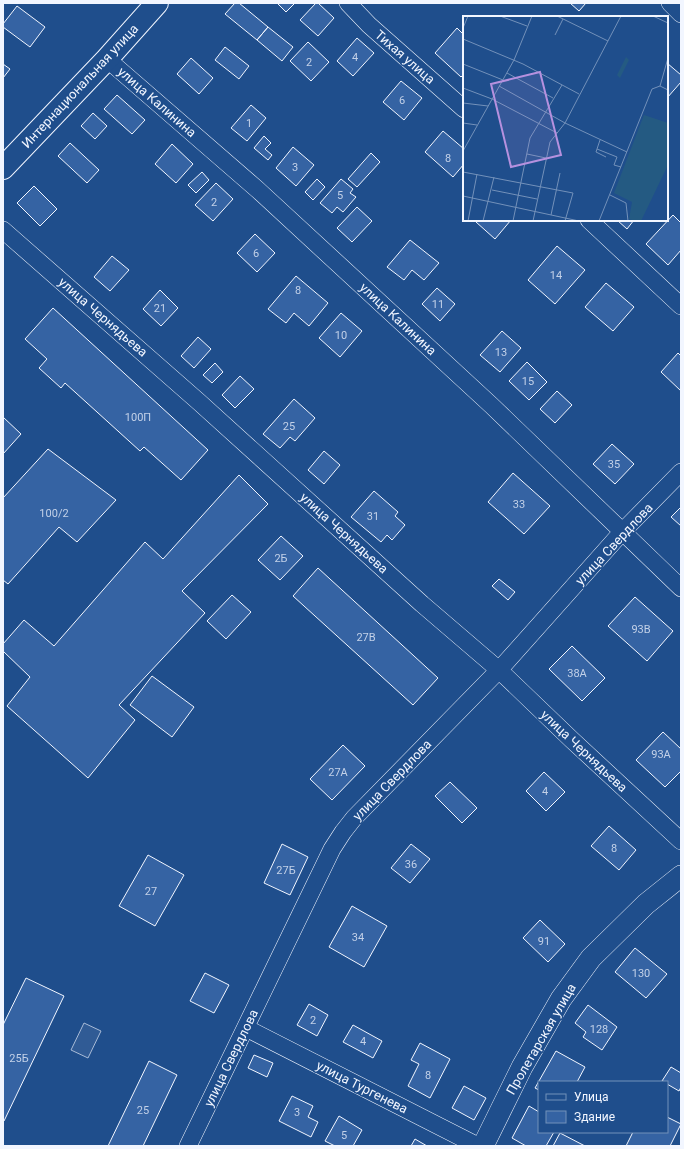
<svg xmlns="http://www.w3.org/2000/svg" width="684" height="1149" font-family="Roboto,sans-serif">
<rect width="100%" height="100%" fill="#1f4e8c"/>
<!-- parking -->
<path fill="#305b95" stroke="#a8bbd7" d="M 84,1023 L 101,1031 L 88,1058 L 71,1050 Z"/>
<!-- building -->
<path fill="#3563a3" stroke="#f2f6ff" d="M 235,3 L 239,3 L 268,27 L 257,40 L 225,14 Z
M 277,3 L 295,3 L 286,12 Z
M 316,3 L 318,3 L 334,18 L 318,36 L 300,20 Z
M 570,3 L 586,3 L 579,11 Z
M 17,6 L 45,27 L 30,47 L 3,27 L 3,24 Z
M 268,27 L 293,47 L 282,61 L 257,40 Z
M 457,28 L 464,35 L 464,74 L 461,77 L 435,53 Z
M 357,38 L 374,53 L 353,76 L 337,61 Z
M 308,42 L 329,62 L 311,81 L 290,61 Z
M 225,47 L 249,66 L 239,79 L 215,60 Z
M 191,58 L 213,78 L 199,94 L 177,74 Z
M 667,63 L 681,75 L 681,82 L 667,98 Z
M 3,64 L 10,69 L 3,78 Z
M 401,81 L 422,98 L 404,120 L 383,102 Z
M 117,95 L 145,120 L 132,134 L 104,109 Z
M 251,105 L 266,118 L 247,141 L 231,128 Z
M 93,113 L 107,126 L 95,139 L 81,126 Z
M 443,131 L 464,149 L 464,164 L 453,177 L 425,152 Z
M 264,136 L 271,143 L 265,149 L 272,155 L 268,160 L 254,148 Z
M 70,143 L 99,170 L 87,183 L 58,156 Z
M 172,144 L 193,164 L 176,183 L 155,164 Z
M 293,147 L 314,165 L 296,186 L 276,168 Z
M 371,153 L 380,162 L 357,187 L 348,179 Z
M 202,172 L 209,180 L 196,193 L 188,185 Z
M 317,179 L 325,187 L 313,200 L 305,192 Z
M 341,179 L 353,189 L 350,193 L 356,197 L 343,212 L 337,207 L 332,213 L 320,203 Z
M 216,183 L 233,199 L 213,221 L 195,205 Z
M 34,186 L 57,209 L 40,226 L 17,203 Z
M 357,207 L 372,221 L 352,242 L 337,228 Z
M 673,215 L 681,223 L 681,250 L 668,265 L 646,244 Z
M 478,220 L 511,220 L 495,239 L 476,222 Z
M 617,220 L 634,220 L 627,229 Z
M 255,234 L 275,253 L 257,272 L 237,253 Z
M 410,240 L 439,263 L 424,280 L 412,270 L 404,280 L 387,267 Z
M 557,246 L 585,270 L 555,304 L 528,280 Z
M 112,256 L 129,270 L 110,291 L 94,277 Z
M 296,276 L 328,303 L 309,326 L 294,313 L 286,323 L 268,309 Z
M 606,283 L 634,307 L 613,331 L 585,307 Z
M 437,288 L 455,304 L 440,321 L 422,304 Z
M 160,290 L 178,308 L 161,326 L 143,309 Z
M 53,308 L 208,450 L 181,480 L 144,447 L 140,451 L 65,383 L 61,388 L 39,368 L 47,359 L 25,339 Z
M 341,313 L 362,331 L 340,357 L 319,338 Z
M 502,331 L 521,348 L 500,372 L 480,355 Z
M 198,337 L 211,349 L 194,368 L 181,356 Z
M 678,353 L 681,356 L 681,391 L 661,372 Z
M 527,362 L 547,382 L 529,400 L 509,381 Z
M 215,363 L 223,372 L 212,383 L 203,375 Z
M 240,376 L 254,389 L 235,408 L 222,395 Z
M 557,391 L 572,405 L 555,423 L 540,409 Z
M 294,399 L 315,418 L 295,441 L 290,437 L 280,448 L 263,434 Z
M 3,417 L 21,434 L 3,454 Z
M 612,444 L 634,464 L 615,484 L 593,464 Z
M 48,449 L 116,500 L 77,542 L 59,527 L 8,584 L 3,580 L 3,498 Z
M 324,451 L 340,465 L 324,484 L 308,470 Z
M 513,473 L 550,506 L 524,534 L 488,502 Z
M 239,475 L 268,504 L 182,591 L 205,613 L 119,705 L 135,720 L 88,778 L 7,706 L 30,677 L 3,651 L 3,644 L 24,620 L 54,646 L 145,542 L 163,559 Z
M 374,491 L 398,512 L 395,516 L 405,525 L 392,540 L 387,535 L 381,542 L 351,517 Z
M 681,507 L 681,526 L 671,517 Z
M 281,536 L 303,556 L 280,580 L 258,560 Z
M 318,568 L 438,678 L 413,705 L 293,596 Z
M 499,579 L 515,592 L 508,600 L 492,586 Z
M 232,595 L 251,612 L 226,639 L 207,621 Z
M 635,597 L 673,631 L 647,661 L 608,626 Z
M 572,646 L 605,678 L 582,701 L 549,669 Z
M 152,676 L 194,707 L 172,737 L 130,705 Z
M 663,732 L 681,749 L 681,771 L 665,787 L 636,760 Z
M 343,745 L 365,766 L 332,800 L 310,779 Z
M 544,772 L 565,792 L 546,811 L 526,791 Z
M 450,782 L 477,808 L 462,823 L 435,796 Z
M 609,826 L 636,850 L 619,870 L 591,846 Z
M 282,844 L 308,857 L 290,895 L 264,883 Z
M 411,844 L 430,859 L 410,883 L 391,868 Z
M 148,855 L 184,875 L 155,926 L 119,906 Z
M 352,906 L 387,926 L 364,967 L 329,947 Z
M 540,920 L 565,944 L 548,962 L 523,938 Z
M 635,948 L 667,974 L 646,998 L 615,972 Z
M 205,973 L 229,985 L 214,1013 L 190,1001 Z
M 26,978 L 64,996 L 4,1121 L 3,1121 L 3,1025 Z
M 309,1004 L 328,1015 L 317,1036 L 297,1025 Z
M 588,1005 L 617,1027 L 602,1050 L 583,1037 L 586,1032 L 575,1023 Z
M 353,1025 L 382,1041 L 373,1058 L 343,1042 Z
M 420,1043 L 450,1059 L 430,1098 L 408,1086 L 419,1064 L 411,1060 Z
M 556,1051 L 585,1067 L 577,1082 L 539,1082 L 539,1090 L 535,1088 Z
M 254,1055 L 273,1063 L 267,1077 L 248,1068 Z
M 149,1061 L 177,1075 L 143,1146 L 108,1146 Z
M 671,1067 L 681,1073 L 681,1087 L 679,1091 L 667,1084 L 667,1082 L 662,1081 Z
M 464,1086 L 486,1098 L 474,1120 L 452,1108 Z
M 292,1096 L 313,1106 L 308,1117 L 318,1122 L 311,1137 L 279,1121 Z
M 529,1106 L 539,1112 L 539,1132 L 554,1132 L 546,1146 L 526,1146 L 512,1138 Z
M 339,1116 L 362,1130 L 353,1146 L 335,1146 L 325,1141 Z
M 667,1117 L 681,1124 L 670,1146 L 626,1146 L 633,1132 L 667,1132 Z
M 560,1133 L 585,1146 L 553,1146 Z
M 415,1139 L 427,1146 L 411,1146 Z"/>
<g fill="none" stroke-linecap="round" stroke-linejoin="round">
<defs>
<path id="minor" d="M 348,3 L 369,25 L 464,109
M 670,3 L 681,14
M 107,59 L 258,190 L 491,405 L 681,588
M 589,220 L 681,306
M 3,230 L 199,402 L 422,604 L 499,670 L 572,740 L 681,841
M 246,1028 L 478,1146
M 188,1146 L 332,849 L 343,832 L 354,818 L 499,670 L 622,532 L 681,472"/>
<path id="tertiary" d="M 483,1146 L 522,1067 L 561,999 L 591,958 L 646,904 L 681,876"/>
<path id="secondary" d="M 3,168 L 107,59 L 157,3"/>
</defs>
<!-- minor casing -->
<use href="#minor" stroke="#f2f6ff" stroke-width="18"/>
<!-- tertiary casing -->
<use href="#tertiary" stroke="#f2f6ff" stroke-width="22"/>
<!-- secondary casing -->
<use href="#secondary" stroke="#f2f6ff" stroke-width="24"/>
<!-- minor -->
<use href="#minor" stroke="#1f4e8c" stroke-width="17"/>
<!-- tertiary -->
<use href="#tertiary" stroke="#1f4e8c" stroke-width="21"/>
<!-- secondary -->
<use href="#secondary" stroke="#1f4e8c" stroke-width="22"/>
</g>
<g text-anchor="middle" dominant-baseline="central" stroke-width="3" stroke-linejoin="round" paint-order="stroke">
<!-- number labels -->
<g font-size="11" fill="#c3d1e8">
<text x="355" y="57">4</text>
<text x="309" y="62">2</text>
<text x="402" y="100">6</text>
<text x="249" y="123">1</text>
<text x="448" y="158">8</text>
<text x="295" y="167">3</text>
<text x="340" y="195">5</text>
<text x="214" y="202">2</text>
<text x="256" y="253">6</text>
<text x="556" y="275">14</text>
<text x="298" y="290">8</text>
<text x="438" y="304">11</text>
<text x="160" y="308">21</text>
<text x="341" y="335">10</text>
<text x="501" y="352">13</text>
<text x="528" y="381">15</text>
<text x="138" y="417">100П</text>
<text x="289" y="426">25</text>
<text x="614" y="464">35</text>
<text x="519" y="504">33</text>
<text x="54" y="513">100/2</text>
<text x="373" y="516">31</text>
<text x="281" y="558">2Б</text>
<text x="641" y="629">93В</text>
<text x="366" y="637">27В</text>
<text x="577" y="673">38А</text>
<text x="661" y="754">93А</text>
<text x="338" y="772">27А</text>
<text x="545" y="791">4</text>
<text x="614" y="848">8</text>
<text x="411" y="864">36</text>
<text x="286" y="870">27Б</text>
<text x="151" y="891">27</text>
<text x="358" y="937">34</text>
<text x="544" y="941">91</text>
<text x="641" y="973">130</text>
<text x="313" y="1020">2</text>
<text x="599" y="1029">128</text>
<text x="363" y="1041">4</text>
<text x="19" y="1058">25Б</text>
<text x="428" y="1075">8</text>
<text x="143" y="1110">25</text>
<text x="297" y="1112">3</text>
<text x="344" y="1135">5</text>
</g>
<!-- street labels -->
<g font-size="13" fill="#f2f6ff" stroke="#1f4e8c">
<text transform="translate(405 57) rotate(41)">Тихая улица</text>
<text transform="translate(80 86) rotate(-47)">Интернациональная улица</text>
<text transform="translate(157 102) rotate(41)">улица Калинина</text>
<text transform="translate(103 317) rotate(41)">улица Чернядьева</text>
<text transform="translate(398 319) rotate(43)">улица Калинина</text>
<text transform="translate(344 533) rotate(42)">улица Чернядьева</text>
<text transform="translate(614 544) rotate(-47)">улица Свердлова</text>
<text transform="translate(584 751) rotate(43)">улица Чернядьева</text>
<text transform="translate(392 780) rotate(-46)">улица Свердлова</text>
<text transform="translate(541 1039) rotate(-60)">Пролетарская улица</text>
<text transform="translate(231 1058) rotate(-64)">улица Свердлова</text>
<text transform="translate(362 1087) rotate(27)">улица Тургенева</text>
</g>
</g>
<!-- overview -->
<g transform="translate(463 16)">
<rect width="205" height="205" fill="#1f4e8c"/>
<path d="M 163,41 L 166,44 L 157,62 L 154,59 ZM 181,99 L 205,107 L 205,149 L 178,205 L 171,205 L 166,203 L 169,186 L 151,177 Z" fill="#245a82"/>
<path fill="none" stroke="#7391ba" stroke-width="1" d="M 37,0 L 64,10M 94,0 L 145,25M 190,0 L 205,7M 0,12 L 5,0M 92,19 L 100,3M 0,23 L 60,48 L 116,78M 205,42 L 197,70 L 205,74M 0,48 L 40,64M 44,57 L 90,82M 36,70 L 102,107 L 164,136M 0,72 L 29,83 L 94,117M 0,87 L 25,90M 0,107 L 14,109M 137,124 L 134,133 L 154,141 L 151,149 L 158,151M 134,133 L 133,136 L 143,141M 0,135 L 51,44 L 69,0M 64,138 L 83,142M 0,156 L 110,177 L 102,205M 29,174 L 74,183M 147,179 L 163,187 L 165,205M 0,180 L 116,205M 88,199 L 97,157M 5,205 L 14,158M 20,205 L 31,161M 50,205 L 67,122 L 99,69M 70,205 L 87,126 L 102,107 L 158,0M 136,205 L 189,73 L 197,70"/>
<path fill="#b691df" fill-opacity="0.15" stroke="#b691df" stroke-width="2" d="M 77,56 L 98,139 L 48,151 L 28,68 Z"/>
<rect width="205" height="205" fill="none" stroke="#f2f6ff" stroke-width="2"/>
</g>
<!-- border -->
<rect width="684" height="1149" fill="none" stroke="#f2f6ff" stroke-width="8"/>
<!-- legend -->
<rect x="538" y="1081" width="130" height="52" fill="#1f4e8c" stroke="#7391ba"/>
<rect x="546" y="1094" width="20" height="6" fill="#1f4e8c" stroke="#7391ba"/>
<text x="574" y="1101" font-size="12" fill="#f2f6ff">Улица</text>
<rect x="546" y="1111" width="20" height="12" fill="#3563a3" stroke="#7391ba"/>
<text x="574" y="1121" font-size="12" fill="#f2f6ff">Здание</text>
</svg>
